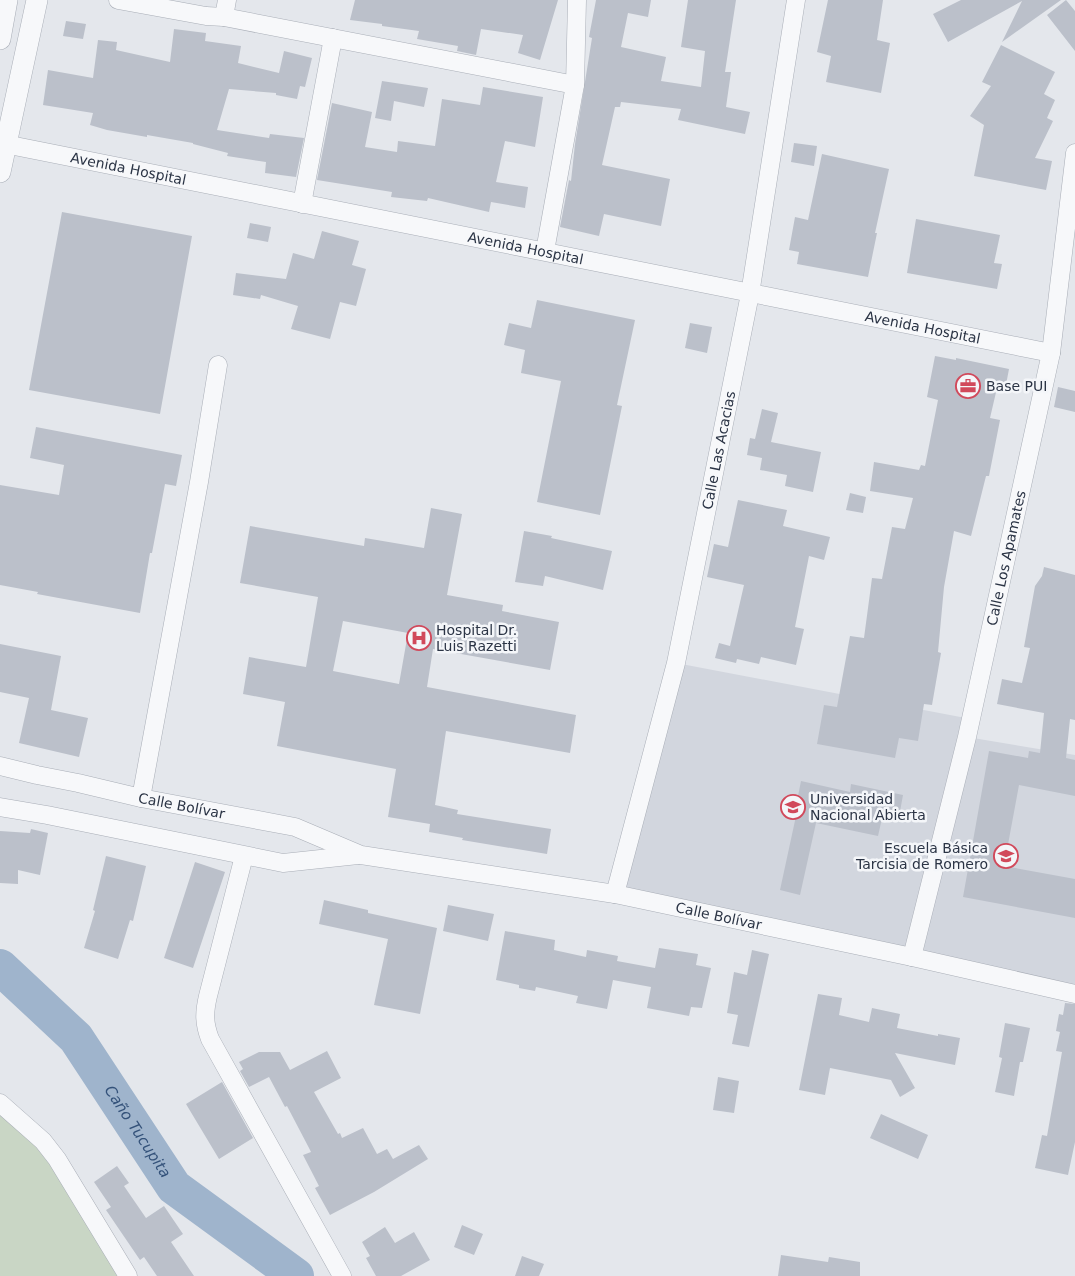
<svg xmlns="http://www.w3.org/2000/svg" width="1075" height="1276" font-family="'DejaVu Sans',sans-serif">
<rect width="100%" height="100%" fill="#e4e7ec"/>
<!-- built -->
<path fill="#d2d6de" d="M 676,663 L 971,719 L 967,737 L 1075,755 L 1075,994 L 911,954 L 615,894 Z"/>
<!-- green -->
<path fill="#c9d6c5" d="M 0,1103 L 43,1141 L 128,1276 L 0,1276 Z"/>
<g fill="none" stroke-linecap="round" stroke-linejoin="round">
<!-- river -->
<path stroke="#9fb4cc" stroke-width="36" id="s1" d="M 0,967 L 76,1038 L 174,1187 L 296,1276"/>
</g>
<!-- building -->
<path fill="#bbc0ca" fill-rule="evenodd" d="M 355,0 L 558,0 L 540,60 L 518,53 L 523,35 L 481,29 L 476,55 L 457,51 L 458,46 L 417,39 L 419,31 L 382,26 L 382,24 L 350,20 Z
M 596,0 L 651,0 L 648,17 L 628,13 L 621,47 L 666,57 L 661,81 L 701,87 L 705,51 L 681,47 L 688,0 L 736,0 L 725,72 L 731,72 L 726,107 L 750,112 L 745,134 L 678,120 L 681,109 L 621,102 L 620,107 L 615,107 L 602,165 L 670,179 L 661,226 L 604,214 L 599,236 L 560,227 L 569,180 L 571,181 L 575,144 L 592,38 L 589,37 Z
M 828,0 L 883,0 L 877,40 L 890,43 L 881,93 L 826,82 L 831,56 L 817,52 Z
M 961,0 L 1061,0 L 1002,42 L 1022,1 L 948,42 L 933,14 Z
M 1066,0 L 1075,11 L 1075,51 L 1047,15 Z
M 66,21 L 86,24 L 83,39 L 63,36 Z
M 174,29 L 206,33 L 205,41 L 241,46 L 238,63 L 279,73 L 284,51 L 312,58 L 305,87 L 300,86 L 297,99 L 276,95 L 276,93 L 229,89 L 217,130 L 269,138 L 270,134 L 304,138 L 296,177 L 265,173 L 266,162 L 227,156 L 228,153 L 193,144 L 193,143 L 147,135 L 147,137 L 107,130 L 90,125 L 93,113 L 43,105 L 48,70 L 93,78 L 98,40 L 117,42 L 116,50 L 170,62 Z
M 1001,45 L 1055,72 L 1044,94 L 1055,100 L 1047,118 L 1053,121 L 1035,158 L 1052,161 L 1046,190 L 974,176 L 984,125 L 970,116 L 991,86 L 982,82 Z
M 382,81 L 428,88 L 424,107 L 394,101 L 391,121 L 375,118 Z
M 483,87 L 543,97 L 535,147 L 505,141 L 496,182 L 528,187 L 525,208 L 491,202 L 489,212 L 428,198 L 427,201 L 391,197 L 392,192 L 317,180 L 332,103 L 372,112 L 365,147 L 397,152 L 398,141 L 435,146 L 442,99 L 480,105 Z
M 794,143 L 817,146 L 814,166 L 791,162 Z
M 822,154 L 889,169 L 875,233 L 877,233 L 868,277 L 797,264 L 799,252 L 789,250 L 795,217 L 808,220 Z
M 62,212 L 192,236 L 160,414 L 29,390 Z
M 916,219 L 1000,235 L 994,263 L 1002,264 L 997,289 L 907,273 Z
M 250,223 L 271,227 L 268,242 L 247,238 Z
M 322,231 L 359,241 L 352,265 L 366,269 L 356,306 L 340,302 L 330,339 L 291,329 L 298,306 L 261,295 L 260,299 L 233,295 L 236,273 L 286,279 L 293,253 L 314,259 Z
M 537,300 L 635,320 L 617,405 L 622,406 L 600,515 L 537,502 L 561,381 L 521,373 L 525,350 L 504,345 L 509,323 L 531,328 Z
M 690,323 L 712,327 L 707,353 L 685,348 Z
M 935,356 L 956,360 L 956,358 L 1009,369 L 1005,390 L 997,388 L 990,418 L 1000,420 L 989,476 L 986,476 L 971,536 L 954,531 L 944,587 L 938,652 L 941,653 L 932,705 L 924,704 L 918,741 L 899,738 L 895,758 L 817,744 L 824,705 L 837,707 L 850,636 L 864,638 L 872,578 L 882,579 L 892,527 L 905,529 L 913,498 L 870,491 L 874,462 L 919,470 L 921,465 L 925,466 L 938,400 L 927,397 Z
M 1058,387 L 1075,391 L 1075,412 L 1054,407 Z
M 762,409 L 778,413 L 771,442 L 821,452 L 813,492 L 785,486 L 787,475 L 760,470 L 762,458 L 747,455 L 750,438 L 755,439 Z
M 36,427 L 182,455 L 176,486 L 165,484 L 152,553 L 150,553 L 140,613 L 37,594 L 38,592 L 0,585 L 0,485 L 59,495 L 64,465 L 30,458 Z
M 850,493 L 866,497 L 863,513 L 846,510 Z
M 738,500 L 787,510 L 783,526 L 830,537 L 824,560 L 809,556 L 795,627 L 804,629 L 796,665 L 761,657 L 759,664 L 737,659 L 736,663 L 715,658 L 719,643 L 730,646 L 744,585 L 707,577 L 714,544 L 728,547 Z
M 431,508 L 462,514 L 447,595 L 503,605 L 502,611 L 559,622 L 550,670 L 433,649 L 427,687 L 576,715 L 570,753 L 446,731 L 435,805 L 458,810 L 457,814 L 551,829 L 547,854 L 462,840 L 463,838 L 429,832 L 430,824 L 388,817 L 396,769 L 277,746 L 285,702 L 243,694 L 249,657 L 306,667 L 318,597 L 240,583 L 250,526 L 364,546 L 365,538 L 424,548 ZM 343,621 L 408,633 L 399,684 L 333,671 Z
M 524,531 L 552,536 L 551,538 L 612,551 L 603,590 L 545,576 L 543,586 L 515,582 Z
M 1044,567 L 1075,575 L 1075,720 L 1070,719 L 1066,758 L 1075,760 L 1075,796 L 1019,785 L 1004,866 L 1075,879 L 1075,918 L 963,897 L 989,751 L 1028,758 L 1029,751 L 1040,753 L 1044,713 L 997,704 L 1002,679 L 1022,683 L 1030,648 L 1024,647 L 1035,586 L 1042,576 Z
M 0,644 L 61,656 L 51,710 L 88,718 L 79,757 L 19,743 L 29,698 L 0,692 Z
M 801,781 L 850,792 L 851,784 L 903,795 L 899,817 L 883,814 L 878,836 L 816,823 L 800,895 L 780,890 L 796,816 L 794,816 Z
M 31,829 L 48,833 L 40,875 L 18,870 L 18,884 L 0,883 L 0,831 L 30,833 Z
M 106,856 L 146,866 L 133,921 L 130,920 L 118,959 L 84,948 L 95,911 L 93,910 Z
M 195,862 L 225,872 L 193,968 L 164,958 Z
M 324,900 L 368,910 L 368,913 L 437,928 L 420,1014 L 374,1005 L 388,939 L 319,924 Z
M 448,905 L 494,914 L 488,941 L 443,931 Z
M 505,931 L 555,940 L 554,950 L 586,957 L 587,950 L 618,956 L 617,961 L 655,968 L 659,948 L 698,954 L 696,965 L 711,968 L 702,1008 L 691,1007 L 689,1016 L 647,1008 L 651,987 L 613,980 L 607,1009 L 576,1003 L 578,996 L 536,987 L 535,991 L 519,988 L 519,985 L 496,980 Z
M 752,950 L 769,954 L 749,1047 L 732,1044 L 738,1015 L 727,1013 L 734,972 L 747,975 Z
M 818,994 L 842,998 L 839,1015 L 869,1022 L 872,1008 L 900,1014 L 897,1028 L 938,1036 L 938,1034 L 960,1038 L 955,1065 L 895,1053 L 915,1088 L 900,1097 L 891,1080 L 830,1068 L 825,1095 L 799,1090 Z
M 1065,1003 L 1075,1004 L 1075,1142 L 1068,1175 L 1035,1168 L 1042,1135 L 1047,1136 L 1062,1052 L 1056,1051 L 1060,1032 L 1056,1031 L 1059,1014 L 1063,1015 Z
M 1005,1023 L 1030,1028 L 1023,1062 L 1020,1062 L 1014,1096 L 995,1092 L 1002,1058 L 999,1057 Z
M 327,1051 L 341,1078 L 314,1092 L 338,1134 L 340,1133 L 342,1138 L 363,1128 L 377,1154 L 387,1149 L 393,1159 L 419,1145 L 428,1159 L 374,1192 L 330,1215 L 315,1188 L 319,1186 L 303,1155 L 311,1152 L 309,1148 L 287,1106 L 285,1107 L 269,1077 L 249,1087 L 240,1071 L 243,1069 L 239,1062 L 259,1052 L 280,1052 L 290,1070 Z
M 718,1077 L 739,1081 L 734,1113 L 713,1110 Z
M 222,1082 L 253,1138 L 219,1159 L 186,1104 Z
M 881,1114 L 928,1135 L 918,1159 L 870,1138 Z
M 117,1166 L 129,1183 L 124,1186 L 146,1218 L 164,1206 L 183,1234 L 171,1242 L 194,1276 L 157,1276 L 144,1257 L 140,1260 L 106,1210 L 111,1207 L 94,1182 Z
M 462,1225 L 483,1234 L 474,1255 L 454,1247 Z
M 385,1227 L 395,1243 L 414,1232 L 430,1260 L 401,1276 L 376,1276 L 366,1258 L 370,1256 L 362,1242 Z
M 781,1255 L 828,1262 L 829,1257 L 860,1262 L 860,1276 L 778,1276 Z
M 522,1256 L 544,1264 L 539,1276 L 515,1276 Z"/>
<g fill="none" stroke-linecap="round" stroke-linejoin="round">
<defs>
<g id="minor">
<path d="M 118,0 L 206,16 L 224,17 L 575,85"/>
<path d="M 224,17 L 227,0"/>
<path id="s2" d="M 0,143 L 1051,353"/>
<path d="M 302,204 L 333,38"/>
<path d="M 545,251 L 575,85 L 577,0"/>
<path id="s3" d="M 0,766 L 37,775 L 78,783 L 141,798 L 295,827 L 361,855 L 615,894 L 912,957 L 1075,994"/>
<path d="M 141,798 L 199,482 L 218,365"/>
<path d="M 0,807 L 47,815 L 283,863 L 358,855"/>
<path d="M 244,856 L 208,996 C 204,1013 204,1023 210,1039 L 342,1276"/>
<path id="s4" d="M 615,894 L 676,663 L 750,294 L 796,0"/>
<path id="s5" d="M 912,957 L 967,737 L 1051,353 L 1075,153"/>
<path d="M 0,1103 L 43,1141 L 57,1159 L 128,1276"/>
</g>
<path id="tertiary" d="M 0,39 L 7,0
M 0,172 L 37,0"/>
</defs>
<!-- minor casing -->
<use href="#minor" stroke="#a9aeb7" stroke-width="19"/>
<!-- tertiary casing -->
<use href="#tertiary" stroke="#a9aeb7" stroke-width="22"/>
<!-- minor -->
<use href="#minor" stroke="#f7f8fa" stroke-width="18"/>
<!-- tertiary -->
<use href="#tertiary" stroke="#f7f8fa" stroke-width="21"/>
</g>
<!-- icons -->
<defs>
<symbol id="office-ring" viewBox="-11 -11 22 22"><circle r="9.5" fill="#f4f6f9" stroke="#d1495b" stroke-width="1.5"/><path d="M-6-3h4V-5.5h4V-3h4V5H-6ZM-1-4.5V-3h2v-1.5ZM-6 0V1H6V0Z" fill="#d1495b"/></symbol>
<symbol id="hospital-ring" viewBox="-11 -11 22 22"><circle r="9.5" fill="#f4f6f9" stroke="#d1495b" stroke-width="1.5"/><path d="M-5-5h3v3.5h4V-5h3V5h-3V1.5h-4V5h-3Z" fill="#d1495b"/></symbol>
<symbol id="university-ring" viewBox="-11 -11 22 22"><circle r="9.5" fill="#f4f6f9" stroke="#d1495b" stroke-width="1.5"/><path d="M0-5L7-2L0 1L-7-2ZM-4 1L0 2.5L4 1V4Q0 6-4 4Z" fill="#d1495b"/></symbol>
<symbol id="school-ring" viewBox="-11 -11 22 22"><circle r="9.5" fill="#f4f6f9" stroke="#d1495b" stroke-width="1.5"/><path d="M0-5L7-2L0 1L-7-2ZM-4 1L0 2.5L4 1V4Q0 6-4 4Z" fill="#d1495b"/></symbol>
</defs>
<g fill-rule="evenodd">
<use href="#office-ring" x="954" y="372" width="28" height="28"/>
<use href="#hospital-ring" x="405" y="624" width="28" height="28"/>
<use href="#university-ring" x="779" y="793" width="28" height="28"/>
<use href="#school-ring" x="992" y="842" width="28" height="28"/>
</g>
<g text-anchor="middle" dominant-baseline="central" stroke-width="5" stroke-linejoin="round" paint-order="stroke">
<!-- street labels -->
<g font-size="14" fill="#2b3445" stroke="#f4f6f9">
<text stroke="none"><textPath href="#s2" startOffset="131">Avenida Hospital</textPath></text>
<text stroke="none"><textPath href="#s2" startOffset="536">Avenida Hospital</textPath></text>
<text stroke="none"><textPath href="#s2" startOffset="941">Avenida Hospital</textPath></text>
<text stroke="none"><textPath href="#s4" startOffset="456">Calle Las Acacias</textPath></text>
<text stroke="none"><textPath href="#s5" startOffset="410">Calle Los Apamates</textPath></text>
<text stroke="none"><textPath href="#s3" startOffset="186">Calle Bolívar</textPath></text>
<text stroke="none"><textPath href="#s3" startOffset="736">Calle Bolívar</textPath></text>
</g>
<!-- poi labels -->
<g font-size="14" fill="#2b3445" stroke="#f4f6f9" text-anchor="start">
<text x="986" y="386">Base PUI</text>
<text x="436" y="630">Hospital Dr.<tspan x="436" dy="16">Luis Razetti</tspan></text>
<text x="810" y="799">Universidad<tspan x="810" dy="16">Nacional Abierta</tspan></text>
<text x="988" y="848" text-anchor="end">Escuela Básica<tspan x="988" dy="16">Tarcisia de Romero</tspan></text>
</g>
<!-- water labels -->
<g font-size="15" font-style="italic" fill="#34527a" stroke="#f4f6f9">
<text stroke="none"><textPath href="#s1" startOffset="216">Caño Tucupita</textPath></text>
</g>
</g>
</svg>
